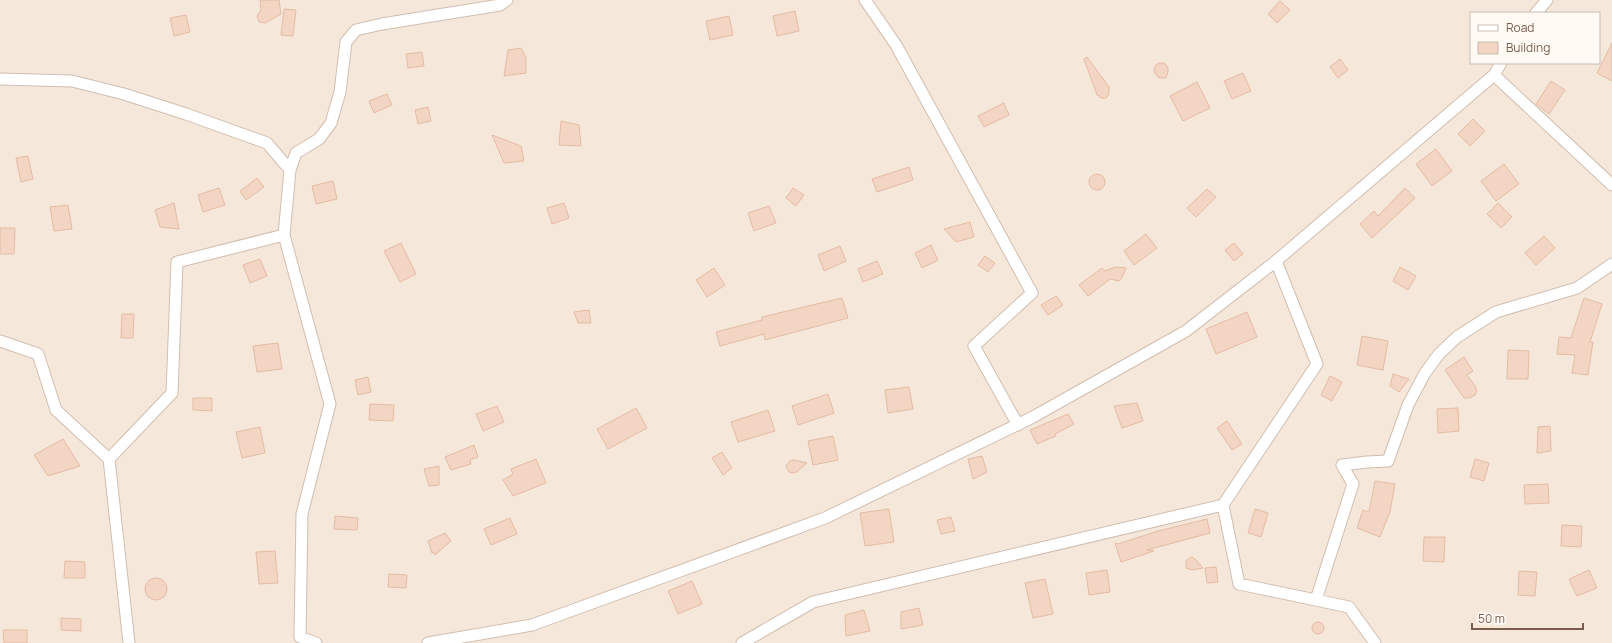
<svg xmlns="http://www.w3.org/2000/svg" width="1612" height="643" font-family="Manrope,sans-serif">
<rect width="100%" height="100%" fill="#fdf6ec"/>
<!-- residential -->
<path fill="#f5e8da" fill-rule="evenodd" d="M 0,0 L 1612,0 L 1612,643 L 0,643 ZM 1471,13 L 1599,13 L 1599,63 L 1471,63 Z"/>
<!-- building -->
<path fill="#f3d5c3" stroke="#e6bba3" d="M 260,0 L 279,0 L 281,14 L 265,23 L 259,22 L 257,16 L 261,10 Z
M 1280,1 L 1290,10 L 1277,23 L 1268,14 Z
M 284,9 L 296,10 L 293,36 L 281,35 Z
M 795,11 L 799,31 L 777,36 L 773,16 Z
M 186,15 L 190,32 L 174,36 L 170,18 Z
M 729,16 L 733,35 L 710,40 L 706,21 Z
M 1612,43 L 1612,81 L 1597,73 Z
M 521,48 L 526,58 L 526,73 L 504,76 L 508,50 Z
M 422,52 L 424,66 L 408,68 L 406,54 Z
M 1087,57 L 1109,87 L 1109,94 L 1106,98 L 1101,98 L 1097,95 L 1084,59 Z
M 1340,59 L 1348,70 L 1338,78 L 1330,67 Z
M 1159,63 L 1164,63 L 1168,67 L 1168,72 L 1166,78 L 1159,78 L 1154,72 L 1155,66 Z
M 1243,73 L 1251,91 L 1232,99 L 1224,81 Z
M 1551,81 L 1565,90 L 1549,114 L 1536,104 Z
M 1197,82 L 1210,108 L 1183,121 L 1170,96 Z
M 387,94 L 392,105 L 374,113 L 369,101 Z
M 1004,103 L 1009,115 L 984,127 L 978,116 Z
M 428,107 L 431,121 L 418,124 L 415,110 Z
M 1473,119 L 1485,131 L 1470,146 L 1458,134 Z
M 561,121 L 579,125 L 581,146 L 559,145 Z
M 492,135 L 521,146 L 524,161 L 504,163 Z
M 1436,149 L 1452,171 L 1432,186 L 1416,164 Z
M 28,156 L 33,179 L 21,182 L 16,158 Z
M 1504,164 L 1519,184 L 1496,201 L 1481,181 Z
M 909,167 L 913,180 L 877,192 L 872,179 Z
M1089 182a8 8 0 1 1 16 0a8 8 0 1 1-16 0Z
M 257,178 L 264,187 L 246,200 L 240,191 Z
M 333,181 L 337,199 L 316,204 L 312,186 Z
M 219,188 L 225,205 L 203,212 L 198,195 Z
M 793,188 L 804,195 L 796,206 L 786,198 Z
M 1405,188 L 1415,198 L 1372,238 L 1360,224 L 1374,211 L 1378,216 Z
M 1207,189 L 1216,197 L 1196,217 L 1187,208 Z
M 174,203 L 179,229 L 160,227 L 155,210 Z
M 564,203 L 569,218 L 552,224 L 547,208 Z
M 1498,203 L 1512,217 L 1501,228 L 1487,214 Z
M 68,205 L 72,229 L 54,231 L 50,207 Z
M 769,206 L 776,223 L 754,231 L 748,213 Z
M 970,222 L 974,237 L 956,242 L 944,229 Z
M 0,228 L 15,228 L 14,254 L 0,254 Z
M 1146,234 L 1157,248 L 1134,265 L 1124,251 Z
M 1544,236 L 1555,248 L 1536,265 L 1525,253 Z
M 401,243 L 416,274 L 400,282 L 384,251 Z
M 1234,243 L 1243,254 L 1234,261 L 1225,250 Z
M 931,245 L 938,260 L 922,268 L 915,253 Z
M 840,246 L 846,261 L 824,271 L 818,255 Z
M 985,256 L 995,263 L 988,272 L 978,265 Z
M 260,259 L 267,276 L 250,283 L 243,265 Z
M 877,261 L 883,274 L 863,282 L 858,269 Z
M 1115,267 L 1126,268 L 1122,278 L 1119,281 L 1110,279 L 1088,296 L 1079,285 L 1102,268 L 1105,271 Z
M 1400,267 L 1416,276 L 1408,290 L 1393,281 Z
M 714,268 L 725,285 L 707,297 L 696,280 Z
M 1056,296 L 1063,305 L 1048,315 L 1041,305 Z
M 842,298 L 848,318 L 765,340 L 764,334 L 720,346 L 716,332 L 762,320 L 762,317 Z
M 1584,298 L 1602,304 L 1590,342 L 1593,342 L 1588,375 L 1572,373 L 1575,355 L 1557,354 L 1559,337 L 1571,338 Z
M 589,310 L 591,323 L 578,323 L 574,312 Z
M 1247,312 L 1257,337 L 1216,354 L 1206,329 Z
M 122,314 L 134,314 L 133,338 L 121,338 Z
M 1362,336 L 1388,341 L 1383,370 L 1357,365 Z
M 278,343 L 282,369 L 257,372 L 253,346 Z
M 1508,350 L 1529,351 L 1528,379 L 1507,379 Z
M 1464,357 L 1473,371 L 1467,375 L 1475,386 L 1477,391 L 1475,395 L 1470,398 L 1464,398 L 1445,370 Z
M 1393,374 L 1409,379 L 1399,392 L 1390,386 Z
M 1330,376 L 1342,382 L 1332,401 L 1321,395 Z
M 368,377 L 371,392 L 358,395 L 355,380 Z
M 909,387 L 913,409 L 888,413 L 885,390 Z
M 828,394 L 834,413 L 798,425 L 792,406 Z
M 193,398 L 212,398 L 212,411 L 193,410 Z
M 1137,403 L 1143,421 L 1122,428 L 1114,406 Z
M 370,404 L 394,405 L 393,421 L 369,420 Z
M 497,406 L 504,422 L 483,431 L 476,414 Z
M 636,408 L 647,428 L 608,449 L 597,429 Z
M 1458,408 L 1459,431 L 1438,433 L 1437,409 Z
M 768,410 L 775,431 L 738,442 L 731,422 Z
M 1068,414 L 1074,424 L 1055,434 L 1056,436 L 1037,444 L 1030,430 Z
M 1227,421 L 1242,444 L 1232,450 L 1217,428 Z
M 1550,426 L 1551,451 L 1537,453 L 1538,427 Z
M 260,427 L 265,453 L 242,458 L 236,432 Z
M 833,436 L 838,460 L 813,465 L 808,441 Z
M 63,439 L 80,466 L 48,476 L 34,455 Z
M 474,445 L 478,457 L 470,460 L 471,464 L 451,470 L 445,457 Z
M 722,452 L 732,468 L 723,475 L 712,458 Z
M 982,456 L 987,472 L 973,479 L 968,459 Z
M 536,459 L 546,483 L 513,496 L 503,480 L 513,474 L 511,469 Z
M 1475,459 L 1489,463 L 1484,481 L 1470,477 Z
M 794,460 L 807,463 L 797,472 L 793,473 L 789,472 L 786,466 L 790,461 Z
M 439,466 L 439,485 L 429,486 L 424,469 Z
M 1375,481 L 1395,484 L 1390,512 L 1380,537 L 1357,528 L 1363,510 L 1369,512 Z
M 1548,484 L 1549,503 L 1525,504 L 1524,485 Z
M 889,509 L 894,542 L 865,546 L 860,513 Z
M 1255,509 L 1268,513 L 1261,537 L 1248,533 Z
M 335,516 L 358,518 L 357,530 L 334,529 Z
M 951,517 L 955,531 L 941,534 L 937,520 Z
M 510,518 L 517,534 L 491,545 L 484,529 Z
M 1207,519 L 1210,533 L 1147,550 L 1154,551 L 1121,562 L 1115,543 L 1118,544 L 1158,531 Z
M 1562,525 L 1582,526 L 1581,547 L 1561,546 Z
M 445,533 L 451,541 L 435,555 L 434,552 L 432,553 L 428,541 Z
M 1424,537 L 1445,537 L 1444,562 L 1423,561 Z
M 275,551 L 278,583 L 259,584 L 256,552 Z
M 1191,557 L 1195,559 L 1203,568 L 1192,570 L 1186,568 L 1186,561 Z
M 65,561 L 85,562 L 85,578 L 64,578 Z
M 1216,567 L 1218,582 L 1207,583 L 1205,568 Z
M 1107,570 L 1110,592 L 1089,595 L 1086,573 Z
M 1589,570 L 1597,588 L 1577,596 L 1569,579 Z
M 1519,571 L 1537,572 L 1535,596 L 1518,595 Z
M 389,574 L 407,575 L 406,588 L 388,587 Z
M145 589a11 11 0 1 1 22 0a11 11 0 1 1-22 0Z
M 1045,579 L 1053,614 L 1033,618 L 1025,583 Z
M 692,581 L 702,604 L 678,614 L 668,591 Z
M 919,608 L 923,625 L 901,629 L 901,612 Z
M 864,610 L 870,631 L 846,636 L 845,615 Z
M 61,618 L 81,619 L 81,631 L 61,630 Z
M1312 628a6 6 0 1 1 12 0a6 6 0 1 1-12 0Z
M 3,630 L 27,630 L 27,643 L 4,643 Z"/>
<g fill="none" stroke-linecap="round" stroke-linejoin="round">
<defs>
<path id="minor" d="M 865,0 L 896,45 L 1032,293 L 974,346 L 1018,425
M 1536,13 L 1547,0
M 1501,63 L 1494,75 L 1612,185
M 0,79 L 72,81 L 124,94 L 186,114 L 267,143 L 290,170
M 0,341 L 38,354 L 56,410 L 109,459
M 1223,505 L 1239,584 L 1349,607 L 1375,643
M 1316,600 L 1353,484 L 1342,465 L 1367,462 L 1388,461 L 1408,405 L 1425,373 L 1439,354 L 1457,337 L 1496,312 L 1577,288 L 1612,264
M 129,643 L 109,459 L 172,393 L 177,262 L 284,235
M 316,643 L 300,637 L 302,514 L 330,404 L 284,235 L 290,170 L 296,153 L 319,139 L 331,123 L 340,92 L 346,42 L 356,30 L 382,24 L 500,5 L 507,0
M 428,643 L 532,625 L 825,518 L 1033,417 L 1186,331 L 1276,261 L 1494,75
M 742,643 L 813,602 L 1223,505 L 1317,364 L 1276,261"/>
</defs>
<!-- minor casing -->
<use href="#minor" stroke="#d1beb0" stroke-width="13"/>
<!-- minor -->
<use href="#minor" stroke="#fff" stroke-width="11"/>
</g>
<!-- legend -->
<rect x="1470" y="12" width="130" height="52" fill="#fffaf3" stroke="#cabbb1"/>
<rect x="1478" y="25" width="20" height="6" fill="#ffffff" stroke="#cabbb1"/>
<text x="1506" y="32" font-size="12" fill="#7a5c4d">Road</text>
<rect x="1478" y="42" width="20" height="12" fill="#f3d5c3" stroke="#cabbb1"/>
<text x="1506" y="52" font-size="12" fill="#7a5c4d">Building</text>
<!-- scale -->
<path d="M1472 623v6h111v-6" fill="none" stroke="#7a5c4d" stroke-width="2"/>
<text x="1478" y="623" font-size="12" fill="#7a5c4d" stroke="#fffaf3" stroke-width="3" paint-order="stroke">50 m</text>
</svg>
